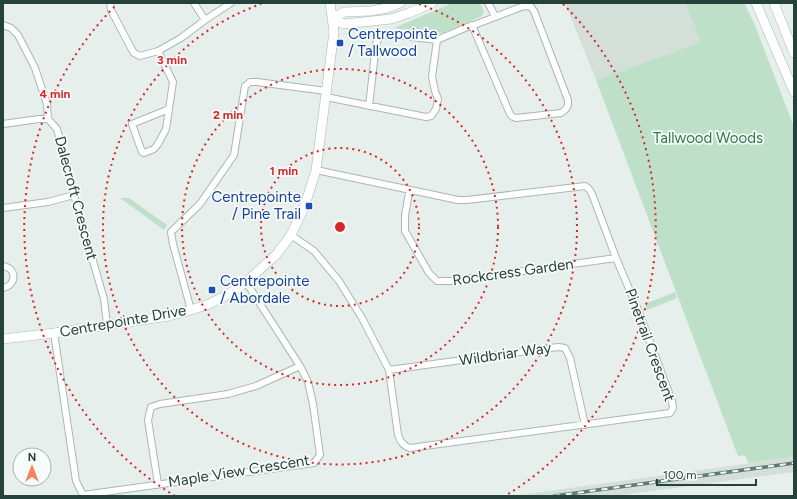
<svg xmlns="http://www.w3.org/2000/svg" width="797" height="499" font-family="Figtree,sans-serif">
<rect width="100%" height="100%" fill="#e6efeb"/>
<!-- built -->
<path fill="#d4dfda" d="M 565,3 L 685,3 L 701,42 L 596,80 Z
M 794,457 L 794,472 L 615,496 L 512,496 Z"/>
<!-- green -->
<path fill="#bfe0c8" d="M 452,3 L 480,3 L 484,11 L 482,16 L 442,33 L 437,34 L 394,28 Z
M 685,3 L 744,3 L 754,23 L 794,127 L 794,457 L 748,463 L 745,455 L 738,456 L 596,80 L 701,42 Z
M 120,198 L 129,198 L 167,225 L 164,230 Z
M 675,292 L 677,298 L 647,310 L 645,304 Z"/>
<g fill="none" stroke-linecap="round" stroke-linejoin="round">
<defs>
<path id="street" d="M 110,3 L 111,10 L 131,48 L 134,53 L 140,56 L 158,51 L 181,38 L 205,20 L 231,3
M 194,3 L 205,20
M 488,3 L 495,16
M 3,25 L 11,28 L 18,35 L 35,68 L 47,104 L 48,119
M 158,51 L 173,82 L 169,109 L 166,129 L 158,144 L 154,149 L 144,153 L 142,152 L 132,124 L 169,109
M 326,97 L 426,117 L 431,116 L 436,109 L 438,99 L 435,91 L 432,77 L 437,40
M 369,106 L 376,44 C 378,38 382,34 389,34 L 437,40 L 472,25 L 474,25 L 521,7 L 526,6 L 531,7 L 534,11 L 568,100 L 568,105 L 566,109 L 561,113 L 516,118 L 513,117 L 510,114 L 472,25
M 3,124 L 39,119 L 48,119 L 57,129 L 74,195 L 104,299 L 107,324
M 410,191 L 408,198 L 405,216 L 405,231 L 429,273 L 437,281 L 451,281 L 616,258
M 3,208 L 48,202 L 74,195
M 291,235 L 314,251 L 339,281 L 362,318 L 389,370 L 398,435 C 401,442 403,446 410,448 L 670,413 L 673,408 L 672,401 L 638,310 L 616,258 L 592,194 L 589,189 L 585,186 L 467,200 L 458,200 L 316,170
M 3,266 C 17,268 17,285 3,288
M 191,310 L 173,244 L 171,232 L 200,204 L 234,155 L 245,86 L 250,82 L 257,82 L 326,91
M 54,333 L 76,481 L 83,495 L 314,463 L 320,455 L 313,404 L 308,382 L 300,366 L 246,282
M 389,370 L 558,347 L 565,348 L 570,358 L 585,425
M 158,484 L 148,420 L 151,407 L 160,404 L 228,394 L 256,386 L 300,366"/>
<path id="secondary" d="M 756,3 L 794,92
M 774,3 L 794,53
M 332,19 L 344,24 L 391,19 L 409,13 L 432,3
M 332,19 L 344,12 L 371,11 L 387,8 L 400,3
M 3,339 L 54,333 L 169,316 L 191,310 L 209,304 L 229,294 L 246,282 L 277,254 L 291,235 L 305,205 L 316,170 L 334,32 L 330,3"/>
</defs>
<!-- street casing -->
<use href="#street" stroke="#a8b8b2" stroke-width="8"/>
<!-- secondary casing -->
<use href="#secondary" stroke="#a4bbb3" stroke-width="10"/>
<!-- street -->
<use href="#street" stroke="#fff" stroke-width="6"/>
<!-- secondary -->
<use href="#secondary" stroke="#fff" stroke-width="9"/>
<defs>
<path id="rail" d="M 554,496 L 794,463"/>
</defs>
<!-- rail casing -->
<use href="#rail" stroke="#5f7d75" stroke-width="3.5"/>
<!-- rail -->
<use href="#rail" stroke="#f7fbf9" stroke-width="2" stroke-dasharray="6" stroke-linecap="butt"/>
</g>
<!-- distance rings -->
<g fill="none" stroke="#d62828" stroke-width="2" stroke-dasharray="2 4">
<circle cx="340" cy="227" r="79"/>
<circle cx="340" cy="227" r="158"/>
<path d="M419 4A237 237 0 1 1 261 4"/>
<path d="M175 496A315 315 0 0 1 117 4M563 4A315 315 0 0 1 505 496"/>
</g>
<!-- markers -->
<g fill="#1a4fb4" stroke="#f7fbf9" stroke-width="1.5">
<rect x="336" y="39" width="8" height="8" rx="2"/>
<rect x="305" y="202" width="8" height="8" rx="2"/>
<rect x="208" y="286" width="8" height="8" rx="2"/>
</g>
<g text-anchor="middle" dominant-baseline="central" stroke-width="3.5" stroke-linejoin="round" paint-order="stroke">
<!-- transit labels -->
<g font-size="15" fill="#164399" stroke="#f7fbf9" text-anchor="start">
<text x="348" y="34">Centrepointe<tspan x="348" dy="17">/ Tallwood</tspan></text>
<text x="301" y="197" text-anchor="end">Centrepointe<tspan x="301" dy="17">/ Pine Trail</tspan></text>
<text x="220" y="281">Centrepointe<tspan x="220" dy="17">/ Abordale</tspan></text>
</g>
<!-- park labels -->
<g font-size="15" fill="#2d7a4b" stroke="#f7fbf9">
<text x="708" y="138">Tallwood Woods</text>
</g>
<!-- street labels -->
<g font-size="15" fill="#24423a" stroke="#f7fbf9">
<text transform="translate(76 198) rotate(75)">Dalecroft Crescent</text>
<text transform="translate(513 272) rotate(-8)">Rockcress Garden</text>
<text transform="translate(123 321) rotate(-10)">Centrepointe Drive</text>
<text transform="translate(650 345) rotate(70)">Pinetrail Crescent</text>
<text transform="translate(505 354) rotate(-8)">Wildbriar Way</text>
<text transform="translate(239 471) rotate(-9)">Maple View Crescent</text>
</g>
</g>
<circle cx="340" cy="227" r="6" fill="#d62828" stroke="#f7fbf9" stroke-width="2"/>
<g font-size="12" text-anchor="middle" font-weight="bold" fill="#d62828" stroke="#f7fbf9" stroke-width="3.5" stroke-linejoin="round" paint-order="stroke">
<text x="172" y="64">3 min</text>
<text x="55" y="98">4 min</text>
<text x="228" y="119">2 min</text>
<text x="284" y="175">1 min</text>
</g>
<!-- border -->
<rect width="797" height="499" fill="none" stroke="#24423a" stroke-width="8"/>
<!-- north arrow -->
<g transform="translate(32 467)"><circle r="19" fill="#f7fbf9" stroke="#a3b1ad"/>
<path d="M0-3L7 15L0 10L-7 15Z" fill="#f4845f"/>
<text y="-6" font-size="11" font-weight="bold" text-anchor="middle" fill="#24423a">N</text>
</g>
<!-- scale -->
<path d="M657 479v6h99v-6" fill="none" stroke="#24423a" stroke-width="2"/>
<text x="663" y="479" font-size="12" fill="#24423a" stroke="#f7fbf9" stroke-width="3" paint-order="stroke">100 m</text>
</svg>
